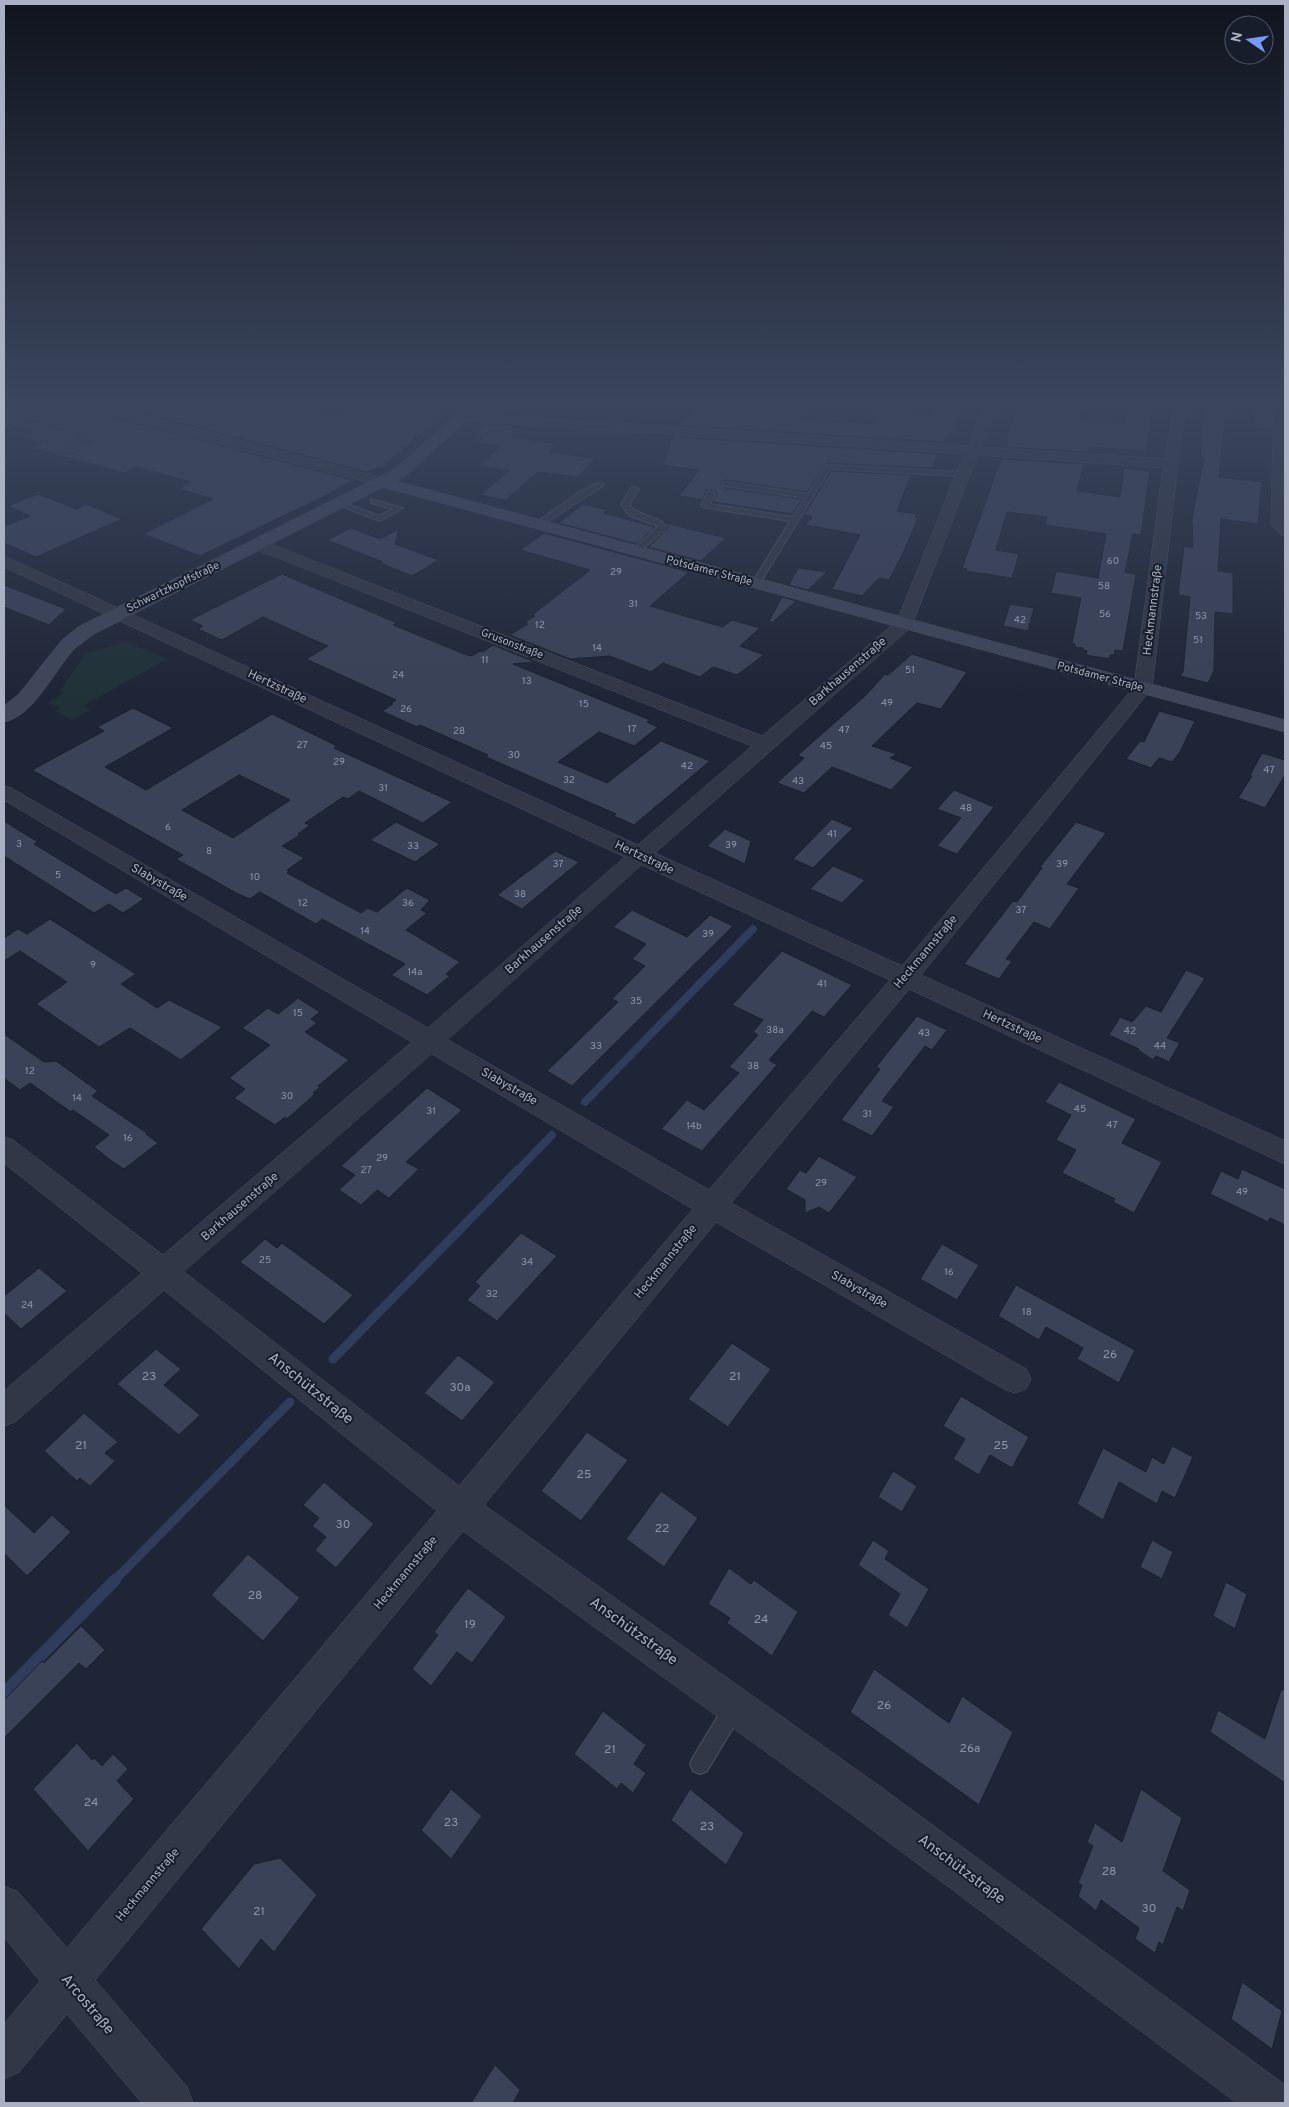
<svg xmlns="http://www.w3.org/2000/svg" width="1289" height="2107" font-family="Overpass,sans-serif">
<rect width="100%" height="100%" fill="#1e2536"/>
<!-- green -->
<path fill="#203137" d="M 126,642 L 167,659 L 83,706 L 90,710 L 73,720 L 55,711 L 60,708 L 48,702 L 65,692 L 60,691 L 86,653 Z"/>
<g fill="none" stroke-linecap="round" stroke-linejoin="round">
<!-- stream-far2 -->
<path stroke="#2f3c5c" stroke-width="8" d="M 585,1102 L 753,929
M 518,1170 L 552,1135"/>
<!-- stream-far1 -->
<path stroke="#2f3c5c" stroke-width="9" d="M 333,1359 L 519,1169
M 114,1581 L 290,1402"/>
<!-- stream -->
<path stroke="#2f3c5c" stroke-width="12" d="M 4,1693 L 115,1580"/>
</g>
<!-- building -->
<path fill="#3a4257" stroke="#191f2d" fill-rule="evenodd" d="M 32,402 L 58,402 L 4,419 L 4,412 Z
M 103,402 L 239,402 L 339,417 L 356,403 L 444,414 L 382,467 L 367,472 Z
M 509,402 L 516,402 L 514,414 L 497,413 Z
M 732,402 L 775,405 L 776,402 L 803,402 L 801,419 L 875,424 L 876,412 L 932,416 L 931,409 L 960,412 L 950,436 L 946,435 L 943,442 L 679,425 L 697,404 L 731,406 Z
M 1020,402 L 1087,402 L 1081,419 L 1125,424 L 1130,402 L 1154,402 L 1146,451 L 1089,447 L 1088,452 L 1006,447 L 1008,440 L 1006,439 Z
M 1205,402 L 1227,402 L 1219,477 L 1262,482 L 1258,524 L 1221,519 L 1218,571 L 1233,573 L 1233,614 L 1215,612 L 1214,671 L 1208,683 L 1180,676 L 1183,672 L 1190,597 L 1178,595 L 1184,546 L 1193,548 L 1192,518 L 1204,458 L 1200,457 Z
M 1251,402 L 1277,402 L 1275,425 L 1271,430 L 1255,428 Z
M 89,411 L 353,480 L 327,495 L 200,556 L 143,534 L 213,499 L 179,489 L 191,482 L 137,467 L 125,473 L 31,448 L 44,443 L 20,436 L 31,431 L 17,427 L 36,421 L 83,436 L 60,450 L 62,454 L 71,453 L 90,443 L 96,436 L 96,434 L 48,417 L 58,414 Z
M 485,424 L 513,426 L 512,437 L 557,444 L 549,452 L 595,458 L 578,477 L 538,472 L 506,500 L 480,495 L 509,471 L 479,466 L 500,446 L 477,443 L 484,436 L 474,435 Z
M 674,437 L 938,454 L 933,468 L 827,463 L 807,492 L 726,480 L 720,483 L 726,488 L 802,499 L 793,514 L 713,502 L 717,493 L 711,490 L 706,491 L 702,500 L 679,496 L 699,470 L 662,465 Z
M 1001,459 L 1084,464 L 1077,491 L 1120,497 L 1124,468 L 1150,471 L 1141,535 L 1133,534 L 1125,572 L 1136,574 L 1123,651 L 1115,650 L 1114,655 L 1110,655 L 1109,659 L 1086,655 L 1087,651 L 1083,650 L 1083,648 L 1075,647 L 1075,644 L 1072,643 L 1081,598 L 1051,593 L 1056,571 L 1098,578 L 1106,534 L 1045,525 L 1047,517 L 1007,512 L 996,550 L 1019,554 L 1012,578 L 966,571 L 967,569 L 962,568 Z
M 831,471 L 911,475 L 897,511 L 917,514 L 915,517 L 918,518 L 905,549 L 889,580 L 879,578 L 862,596 L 832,589 L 860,535 L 805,525 L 812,517 L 804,515 Z
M 38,494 L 77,509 L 86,504 L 122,519 L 36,557 L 4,543 L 4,526 L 30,516 L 8,506 Z
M 583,504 L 607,510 L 604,513 L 655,527 L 637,544 L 558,523 Z
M 665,523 L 726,538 L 701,561 L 648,547 L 665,532 L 668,527 Z
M 351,528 L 380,539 L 399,529 L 395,544 L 439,560 L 412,576 L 380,563 L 383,562 L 327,540 Z
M 544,533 L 689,572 L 650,606 L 723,627 L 732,620 L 760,628 L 740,646 L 764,655 L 737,675 L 713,667 L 700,677 L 663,663 L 651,672 L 610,656 L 570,659 L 510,635 L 528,624 L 525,622 L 535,616 L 532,615 L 590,570 L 520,550 Z
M 798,568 L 827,572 L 808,590 L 789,585 Z
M 282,574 L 397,623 L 393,625 L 467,655 L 472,656 L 480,651 L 483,652 L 493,645 L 535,662 L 513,664 L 650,720 L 647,722 L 658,727 L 634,746 L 599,732 L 558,762 L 607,783 L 661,741 L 710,761 L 634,825 L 614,816 L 616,814 L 486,757 L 488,755 L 420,725 L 417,727 L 382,711 L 393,704 L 391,703 L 396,700 L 306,659 L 328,646 L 323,644 L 263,617 L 222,640 L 198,629 L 203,626 L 190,620 Z
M 4,585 L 66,609 L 49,625 L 4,607 Z
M 782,597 L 796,601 L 772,623 L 769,621 Z
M 1010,604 L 1034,608 L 1028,631 L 1003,626 Z
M 912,654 L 967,672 L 941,709 L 917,703 L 872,746 L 897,754 L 890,758 L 913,767 L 891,790 L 832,767 L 804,793 L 777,783 L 804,758 L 798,755 L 866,695 L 885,674 L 888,675 Z
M 133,708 L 173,728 L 105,767 L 146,790 L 272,714 L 337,746 L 334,748 L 452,802 L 423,823 L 359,791 L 348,799 L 343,797 L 305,823 L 310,825 L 298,834 L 300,835 L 282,846 L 304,858 L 287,870 L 289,871 L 287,873 L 361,913 L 368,908 L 377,912 L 407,888 L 430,900 L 421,910 L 427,913 L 406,930 L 460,962 L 446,974 L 450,976 L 427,995 L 391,975 L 405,964 L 322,919 L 316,924 L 260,892 L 250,899 L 238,894 L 176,859 L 183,855 L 32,770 L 104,731 L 97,727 ZM 239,775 L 290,800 L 233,838 L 182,810 Z
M 1159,711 L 1195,721 L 1180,752 L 1172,762 L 1159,758 L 1151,768 L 1126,759 L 1140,741 L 1144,742 Z
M 1262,753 L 1285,760 L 1285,775 L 1265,808 L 1238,798 L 1252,776 L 1250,775 Z
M 954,790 L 994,807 L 957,854 L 937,846 L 961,818 L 937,809 Z
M 832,819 L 853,828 L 813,868 L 793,859 Z
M 4,821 L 38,842 L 34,844 L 116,894 L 126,888 L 144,899 L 123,913 L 109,904 L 94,913 L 4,856 Z
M 396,822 L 440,844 L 415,862 L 370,840 Z
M 1076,822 L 1106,833 L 1067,884 L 1079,888 L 1050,929 L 1034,922 L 1006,959 L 1012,961 L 999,979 L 964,964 L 1013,901 L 1017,902 L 1042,868 L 1040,867 Z
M 725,829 L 751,841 L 745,864 L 707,846 Z
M 555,851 L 579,862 L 522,909 L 497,895 Z
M 833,866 L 865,880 L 842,903 L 810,889 Z
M 632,910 L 687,937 L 710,915 L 733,926 L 572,1086 L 547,1071 L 618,1002 L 612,999 L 645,966 L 632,959 L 646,944 L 613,927 Z
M 50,919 L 136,974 L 121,984 L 157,1008 L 169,1000 L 222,1027 L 181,1060 L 130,1028 L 99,1047 L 36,1004 L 67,982 L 20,951 L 4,961 L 4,938 L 18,929 L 27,934 Z
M 782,951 L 852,985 L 824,1017 L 812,1011 L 769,1060 L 777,1065 L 702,1151 L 661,1129 L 687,1100 L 704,1110 L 739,1073 L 729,1067 L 758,1035 L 753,1032 L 763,1020 L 732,1005 Z
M 1186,970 L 1205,978 L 1167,1038 L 1180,1043 L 1169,1062 L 1156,1056 L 1153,1060 L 1138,1050 L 1139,1049 L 1109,1035 L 1120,1017 L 1132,1022 L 1146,1006 L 1161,1012 Z
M 298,998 L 320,1012 L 311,1019 L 317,1023 L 305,1032 L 349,1060 L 318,1086 L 320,1087 L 313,1093 L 315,1094 L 287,1119 L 285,1117 L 275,1125 L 234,1098 L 245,1089 L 229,1078 L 270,1045 L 242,1028 L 268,1008 L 278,1014 Z
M 917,1016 L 947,1030 L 932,1050 L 925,1046 L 882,1101 L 894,1107 L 872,1136 L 841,1120 L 880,1069 L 876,1067 Z
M 4,1034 L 44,1062 L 56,1061 L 98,1091 L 92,1096 L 147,1133 L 146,1134 L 158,1143 L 124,1169 L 113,1162 L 94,1147 L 109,1135 L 73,1110 L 71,1112 L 30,1083 L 20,1090 L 4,1078 Z
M 1059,1082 L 1136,1119 L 1122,1143 L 1162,1162 L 1134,1213 L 1113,1202 L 1115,1199 L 1062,1173 L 1076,1150 L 1056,1140 L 1071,1115 L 1045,1102 Z
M 427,1088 L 462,1110 L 406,1162 L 419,1169 L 389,1198 L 377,1190 L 361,1205 L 339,1190 L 355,1175 L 341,1166 Z
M 819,1156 L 857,1177 L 829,1213 L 819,1207 L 805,1213 L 805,1200 L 786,1189 L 800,1170 L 806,1173 Z
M 1242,1169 L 1285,1189 L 1285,1225 L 1270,1218 L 1268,1222 L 1210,1194 L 1221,1171 L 1238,1179 Z
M 521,1233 L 557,1256 L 497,1321 L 467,1300 L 480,1286 L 475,1282 Z
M 265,1239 L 277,1248 L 282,1243 L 353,1295 L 324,1324 L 240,1262 Z
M 942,1244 L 979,1265 L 957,1300 L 920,1279 Z
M 39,1268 L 67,1291 L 21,1329 L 4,1313 L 4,1296 Z
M 1016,1285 L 1135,1350 L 1119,1383 L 1077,1359 L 1083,1348 L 1046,1327 L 1039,1340 L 998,1316 Z
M 732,1343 L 771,1369 L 728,1427 L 688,1399 Z
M 156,1349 L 181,1369 L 164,1385 L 200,1415 L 179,1435 L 117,1384 Z
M 458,1355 L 495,1382 L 462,1421 L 424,1393 Z
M 961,1396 L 1029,1437 L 1012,1468 L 990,1455 L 979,1475 L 953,1459 L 965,1439 L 943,1426 Z
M 84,1413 L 118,1442 L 105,1453 L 115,1461 L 90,1486 L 80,1478 L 77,1481 L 44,1451 Z
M 587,1432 L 628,1460 L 581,1521 L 541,1491 Z
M 1172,1446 L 1193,1457 L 1175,1498 L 1162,1491 L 1157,1504 L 1119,1482 L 1103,1520 L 1077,1504 L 1103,1448 L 1146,1472 L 1152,1457 L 1164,1464 Z
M 893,1471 L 917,1486 L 902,1512 L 878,1497 Z
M 324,1482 L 374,1524 L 336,1568 L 315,1550 L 326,1537 L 312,1526 L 319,1518 L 303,1505 Z
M 661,1491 L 698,1518 L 664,1567 L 626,1539 Z
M 4,1505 L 34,1533 L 52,1515 L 71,1532 L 27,1576 L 4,1553 Z
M 873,1540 L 889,1551 L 885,1559 L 929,1589 L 907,1628 L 888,1615 L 900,1594 L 858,1565 Z
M 1152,1540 L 1173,1552 L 1162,1579 L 1140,1567 Z
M 248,1554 L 300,1598 L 263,1641 L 211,1595 Z
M 729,1568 L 751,1584 L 754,1580 L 798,1612 L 772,1656 L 727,1623 L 730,1618 L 708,1604 Z
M 1226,1582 L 1247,1594 L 1235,1629 L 1213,1616 Z
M 468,1588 L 506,1617 L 472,1663 L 457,1652 L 431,1686 L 412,1669 L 438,1635 L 434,1632 Z
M 81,1626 L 105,1650 L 86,1669 L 79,1663 L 4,1738 L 4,1700 L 42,1661 L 44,1663 Z
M 874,1669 L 949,1723 L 962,1696 L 1013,1732 L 979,1805 L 850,1712 Z
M 1281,1690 L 1285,1690 L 1285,1783 L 1210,1732 L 1218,1710 L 1265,1739 Z
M 603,1711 L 646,1745 L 634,1764 L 646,1773 L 633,1793 L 621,1783 L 617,1789 L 574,1754 Z
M 77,1743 L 92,1760 L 94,1758 L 102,1766 L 113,1754 L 128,1769 L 117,1781 L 134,1799 L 88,1851 L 33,1789 Z
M 451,1789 L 482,1816 L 451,1859 L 421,1830 Z
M 690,1789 L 744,1833 L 726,1865 L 671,1820 Z
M 1141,1789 L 1182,1818 L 1163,1871 L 1190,1890 L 1183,1911 L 1177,1907 L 1163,1945 L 1159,1942 L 1155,1953 L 1135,1939 L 1139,1928 L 1101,1900 L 1096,1911 L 1078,1896 L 1082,1885 L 1078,1883 L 1093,1846 L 1087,1842 L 1095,1823 L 1122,1842 Z
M 280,1858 L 317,1895 L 274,1952 L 261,1939 L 239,1969 L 201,1929 L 254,1864 Z
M 1242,1982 L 1282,2011 L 1272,2049 L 1231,2019 Z
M 495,2065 L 520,2090 L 513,2103 L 471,2103 Z"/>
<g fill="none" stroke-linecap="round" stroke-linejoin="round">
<defs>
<path id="lane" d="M 32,414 L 94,434 L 95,435 C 89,444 73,453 62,452 L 62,450 L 88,436 L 30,417 L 29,416 Z
M 828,465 L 963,472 L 967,474 L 963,476 L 830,469 L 760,583 L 753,585 L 752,583 L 790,521 L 702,507 L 701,505 L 708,492 L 711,492 L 715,494 L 710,504 L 793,517 L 805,498 L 726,486 L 722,484 L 726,482 L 808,494 L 826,466 Z
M 597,483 L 604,485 L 541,526 L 534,524 L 578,493 Z
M 632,487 L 639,489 L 629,505 C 639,517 658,515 666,526 L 664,531 L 637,553 L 634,553 L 634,549 L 658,526 L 630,516 L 621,505 Z
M 371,499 L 403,508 L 380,521 L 335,504 L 342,502 L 379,516 L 393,509 L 371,503 Z
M 734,1699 L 741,1701 L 743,1708 L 741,1715 L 707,1771 L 700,1774 L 693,1771 L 690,1764 L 693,1757 L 727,1701 Z"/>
<path id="street" d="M 66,402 L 94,402 L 387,479 L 389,482 L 387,485 L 382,486 L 89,409 L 58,412 L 4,429 L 4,421 Z
M 985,402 L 998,402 L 981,447 L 1165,459 L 1174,402 L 1187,402 L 1178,464 L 1152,688 L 921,975 L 1285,1141 L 1285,1164 L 909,989 L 731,1203 L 1026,1369 L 1031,1379 L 1026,1389 L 1015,1393 L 1004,1389 L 716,1222 L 484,1505 L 882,1788 L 1285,2085 L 1285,2103 L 1237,2103 L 854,1816 L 463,1531 L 95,1980 L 187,2087 L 193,2103 L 142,2103 L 67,2014 L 19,2072 L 4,2079 L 4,2024 L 40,1981 L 4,1937 L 4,1886 L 18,1892 L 67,1948 L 437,1511 L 164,1290 L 15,1422 L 4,1426 L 4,1391 L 142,1273 L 4,1163 L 4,1137 L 13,1140 L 163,1255 L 412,1042 L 4,800 L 4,786 L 11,788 L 428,1028 L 625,857 L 4,567 L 4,556 L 638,845 L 752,746 L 253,548 L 251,545 L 253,542 L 265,542 L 762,736 L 897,621 L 964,454 L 464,421 L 457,417 L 464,413 L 968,446 ZM 978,455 L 1163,468 L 1134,687 L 902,966 L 655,853 L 911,627 ZM 642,865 L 890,980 L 709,1190 L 448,1040 ZM 432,1054 L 693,1209 L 459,1486 L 184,1272 Z
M 1285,422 L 1285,536 L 1280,534 L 1271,525 L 1273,430 L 1280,423 Z"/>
<path id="secondary" d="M 471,402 L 487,402 L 405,476 L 396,481 L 1285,720 L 1285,732 L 383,487 L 94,634 C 88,639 81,643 75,648 C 55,669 34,716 4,722 L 4,706 L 19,694 L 62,640 L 80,626 L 393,470 Z"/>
</defs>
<!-- lane casing -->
<use href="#lane" stroke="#4c5262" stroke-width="2"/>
<!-- street casing -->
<use href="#street" stroke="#4c5262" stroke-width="1"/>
<!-- secondary casing -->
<use href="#secondary" stroke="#4c5262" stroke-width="1"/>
<!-- lane -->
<use href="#lane" fill="#313746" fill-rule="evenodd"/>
<!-- street -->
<use href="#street" fill="#313746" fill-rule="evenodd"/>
<!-- secondary -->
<use href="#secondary" fill="#3f465a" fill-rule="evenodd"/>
</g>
<!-- sky -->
<linearGradient id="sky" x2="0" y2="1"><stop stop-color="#10141e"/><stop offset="0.58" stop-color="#3b465d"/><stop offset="1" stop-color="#3b465d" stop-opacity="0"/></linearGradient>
<rect width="1289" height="697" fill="url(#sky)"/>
<g text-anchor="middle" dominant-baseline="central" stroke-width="4" stroke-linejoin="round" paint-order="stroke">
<!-- number labels -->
<g font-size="10" fill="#8f95a9">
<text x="1113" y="561">60</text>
<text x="616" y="572">29</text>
<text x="1104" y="586">58</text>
<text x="633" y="604">31</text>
<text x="1105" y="614">56</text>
<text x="1201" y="616">53</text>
<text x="1020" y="620">42</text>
<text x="540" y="625">12</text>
<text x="1198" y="640">51</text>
<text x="597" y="648">14</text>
<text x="485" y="660">11</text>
<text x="910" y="670">51</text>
<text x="398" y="675">24</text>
<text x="527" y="681">13</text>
<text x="887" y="703">49</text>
<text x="584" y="704">15</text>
<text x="406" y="709">26</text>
<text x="632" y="729">17</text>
<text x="844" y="730">47</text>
<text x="459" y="731">28</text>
<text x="302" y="745">27</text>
<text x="826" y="746">45</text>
<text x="514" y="755">30</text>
<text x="339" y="762">29</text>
<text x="687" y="766">42</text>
<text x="1269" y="770">47</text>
<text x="569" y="780">32</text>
<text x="798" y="781">43</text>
<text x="383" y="788">31</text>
<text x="966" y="808">48</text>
<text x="168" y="827">6</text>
<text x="832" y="834">41</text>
<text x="19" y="844">3</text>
<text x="731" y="845">39</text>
<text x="413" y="846">33</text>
<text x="209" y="851">8</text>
<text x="558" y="864">37</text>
<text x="1062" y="864">39</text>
<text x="58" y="875">5</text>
<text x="255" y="877">10</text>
<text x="520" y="894">38</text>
<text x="303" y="903">12</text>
<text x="408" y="903">36</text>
<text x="1021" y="910">37</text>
<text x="365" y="931">14</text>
<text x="708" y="934">39</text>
<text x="93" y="965">9</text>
<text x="415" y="972">14a</text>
<text x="822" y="984">41</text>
<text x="636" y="1001">35</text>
<text x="298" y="1013">15</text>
<text x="775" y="1030">38a</text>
<text x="1130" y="1031">42</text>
<text x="924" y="1033">43</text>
<text x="596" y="1046">33</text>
<text x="1160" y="1046">44</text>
<text x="753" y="1066">38</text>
<text x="30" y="1071">12</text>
<text x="287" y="1096">30</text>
<text x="77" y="1098">14</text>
<text x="1080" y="1109">45</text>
<text x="431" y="1111">31</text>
<text x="867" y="1114">31</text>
<text x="1112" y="1125">47</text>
<text x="694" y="1126">14b</text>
<text x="128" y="1138">16</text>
<text x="382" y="1158">29</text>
<text x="366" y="1170">27</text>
<text x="821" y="1183">29</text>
<text x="1242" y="1192">49</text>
<text x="265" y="1260">25</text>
<text x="527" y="1262">34</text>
<text x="949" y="1272">16</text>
<text x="492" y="1294">32</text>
<text x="27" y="1305">24</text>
<text x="1027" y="1312">18</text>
</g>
<!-- far-street labels -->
<g font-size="11" fill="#abb1c4" stroke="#171d2b">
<text transform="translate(709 571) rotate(15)">Potsdamer Straße</text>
<text transform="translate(173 587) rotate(-26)">Schwartzkopffstraße</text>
<text transform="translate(512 644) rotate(21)">Grusonstraße</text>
<text transform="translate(1100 677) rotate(15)">Potsdamer Straße</text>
</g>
<!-- street labels -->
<g font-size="12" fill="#abb1c4" stroke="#171d2b">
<text transform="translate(1153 610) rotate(-83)">Heckmannstraße</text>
<text transform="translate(848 672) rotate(-41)">Barkhausenstraße</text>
<text transform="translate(277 687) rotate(25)">Hertzstraße</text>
<text transform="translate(644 858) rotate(25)">Hertzstraße</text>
<text transform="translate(159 883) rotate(30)">Slabystraße</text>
<text transform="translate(544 940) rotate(-41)">Barkhausenstraße</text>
<text transform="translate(926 952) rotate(-50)">Heckmannstraße</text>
<text transform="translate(1012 1027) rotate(25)">Hertzstraße</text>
<text transform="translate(509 1087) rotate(30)">Slabystraße</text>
<text transform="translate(240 1207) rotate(-41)">Barkhausenstraße</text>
<text transform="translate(666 1262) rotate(-51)">Heckmannstraße</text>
<text transform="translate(859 1290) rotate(30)">Slabystraße</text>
<text transform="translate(406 1573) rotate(-50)">Heckmannstraße</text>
<text transform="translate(148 1885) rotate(-50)">Heckmannstraße</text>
</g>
<!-- near-number labels -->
<g font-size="12" fill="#8f95a9">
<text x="1110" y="1355">26</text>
<text x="149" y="1377">23</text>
<text x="735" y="1377">21</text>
<text x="460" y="1388">30a</text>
<text x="81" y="1446">21</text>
<text x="1001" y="1446">25</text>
<text x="584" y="1475">25</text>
<text x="343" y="1525">30</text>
<text x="662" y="1529">22</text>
<text x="255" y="1596">28</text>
<text x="761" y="1620">24</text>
<text x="470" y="1625">19</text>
<text x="884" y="1706">26</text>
<text x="970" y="1749">26a</text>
<text x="610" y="1750">21</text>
<text x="91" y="1803">24</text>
<text x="451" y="1823">23</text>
<text x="707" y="1827">23</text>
<text x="1109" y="1872">28</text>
<text x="1149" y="1909">30</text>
<text x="259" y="1912">21</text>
</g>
<!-- near-street labels -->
<g font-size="15" fill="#abb1c4" stroke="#171d2b">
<text transform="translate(310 1389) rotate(39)">Anschützstraße</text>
<text transform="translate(633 1632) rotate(36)">Anschützstraße</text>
<text transform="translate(961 1870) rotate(37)">Anschützstraße</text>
<text transform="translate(87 2005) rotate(50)">Arcostraße</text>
</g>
</g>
<!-- border -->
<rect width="1289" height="2107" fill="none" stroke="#abb1c4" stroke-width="10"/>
<!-- north arrow -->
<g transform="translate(1249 40) rotate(283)"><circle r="24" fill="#171d2b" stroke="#525868"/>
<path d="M0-4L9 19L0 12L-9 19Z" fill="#7899fc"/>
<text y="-8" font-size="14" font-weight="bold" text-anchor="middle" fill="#abb1c4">N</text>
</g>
</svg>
